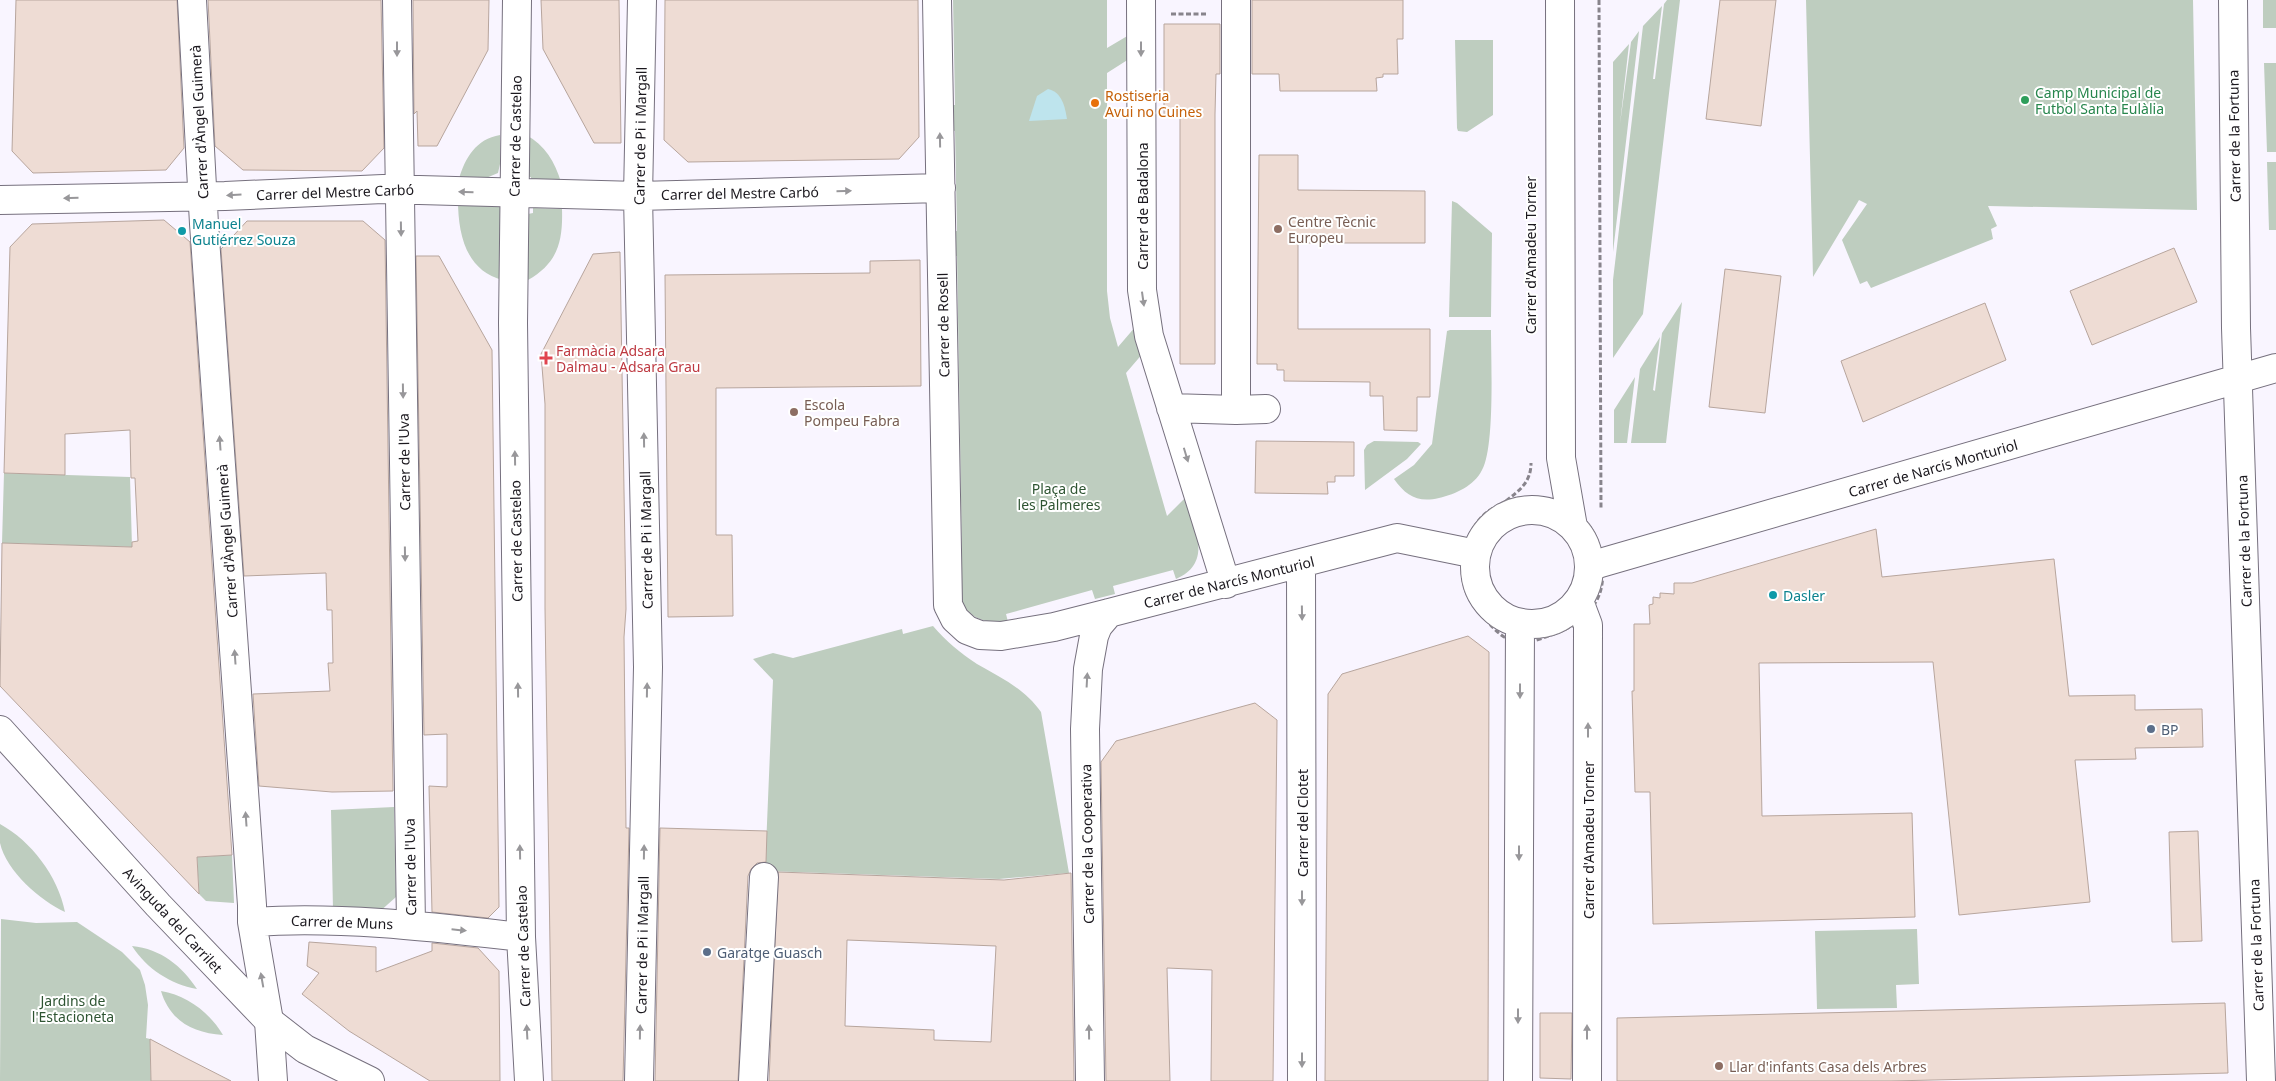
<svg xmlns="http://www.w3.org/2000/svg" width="2276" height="1081" font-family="'Noto Sans',sans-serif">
<rect width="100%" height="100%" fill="#f9f5ff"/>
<!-- green -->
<path fill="#becdbf" d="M 953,0 L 1107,0 L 1107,48 L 1129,35 L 1129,59 L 1107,73 L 1107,291 L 1110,318 L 1118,347 L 1136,326 L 1144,352 L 1126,373 L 1167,516 L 1186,497 C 1194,526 1214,563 1176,579 L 1173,570 L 1113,586 L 1115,594 L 1095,599 L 1092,590 L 1006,614 L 1008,622 C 959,625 959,598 954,559 L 962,559 L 957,256 L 949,256 L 949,232 L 957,231 L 955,131 L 947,130 L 946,105 L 955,105 Z
M 1667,0 L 1680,0 L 1643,314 L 1613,358 L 1613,280 L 1643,26 L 1662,6 L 1653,79 L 1655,79 L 1664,4 Z
M 1806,0 L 2193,0 L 2197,210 L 1988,206 L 1997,226 L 1991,229 L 1993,239 L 1871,288 L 1867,281 L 1860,284 L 1842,240 L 1867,204 L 1859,200 L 1813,277 Z
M 2263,0 L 2276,0 L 2276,28 L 2263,28 Z
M 1639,31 L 1613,252 L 1613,62 L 1629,44 L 1620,124 L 1631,42 Z
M 1455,40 L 1493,40 L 1493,115 L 1467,132 L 1458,131 L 1457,128 Z
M 2264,63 L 2276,63 L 2276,152 L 2267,152 Z
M 500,135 L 500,164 L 498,173 L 486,178 L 459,179 C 465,158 476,139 500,135 Z
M 526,135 C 545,145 555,162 561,182 L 531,181 L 531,177 L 527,177 Z
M 2267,162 L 2276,162 L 2276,230 L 2269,230 Z
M 458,200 L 500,205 L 502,209 L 503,280 C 466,271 458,234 458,200 Z
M 1452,201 L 1457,203 L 1492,233 L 1491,317 L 1449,317 Z
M 533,208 L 562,209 C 563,241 558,263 528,280 L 528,214 L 533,213 Z
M 1682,302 L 1666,443 L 1631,443 L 1640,369 L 1660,337 L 1653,390 L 1655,391 L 1662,333 Z
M 1450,330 L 1491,330 C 1491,360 1495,447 1482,470 C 1474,486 1456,494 1439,498 C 1418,503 1406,496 1394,479 L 1414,465 L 1432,444 L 1447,331 Z
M 1635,377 L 1627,443 L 1614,443 L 1614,410 Z
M 1374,441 L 1418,442 L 1421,444 L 1407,459 L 1365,490 L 1364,450 L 1367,445 Z
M 4,473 L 130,477 L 132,547 L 2,543 Z
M 933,626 C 946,641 960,653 977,664 C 1001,678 1024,688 1041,712 L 1069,873 L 999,879 L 765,871 L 773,680 L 753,659 L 773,653 L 793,658 L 902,629 L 903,634 Z
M 394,807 L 396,897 L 378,913 L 333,910 L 331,810 Z
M 0,824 C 31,841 58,876 65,912 C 41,901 6,871 0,843 C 0,837 0,830 0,824 Z
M 232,855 L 234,903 L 206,901 L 199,894 L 197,857 Z
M 1,919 L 36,923 L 77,922 L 122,952 L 140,970 L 145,985 L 148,1005 L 146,1038 L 150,1039 L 151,1081 L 0,1081 Z
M 1917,929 L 1919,984 L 1896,985 L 1897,1008 L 1817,1009 L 1815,931 Z
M 132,946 C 161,949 182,966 197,989 C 170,984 147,969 132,946 Z
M 161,991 C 187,995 210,1013 223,1035 C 193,1033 170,1021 161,991 Z"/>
<!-- water -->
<path fill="#bee4ed" d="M 1048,89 C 1062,92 1065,107 1067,119 L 1029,121 L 1037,96 Z"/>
<!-- building -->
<path fill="#eedcd4" stroke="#b7a59d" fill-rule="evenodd" d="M 16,0 L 177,0 L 184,148 L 166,170 L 33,173 L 12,151 Z
M 208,0 L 381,0 L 384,148 L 362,171 L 243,170 L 215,146 Z
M 413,0 L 489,0 L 488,50 L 437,146 L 418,146 L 417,111 L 414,114 Z
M 541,0 L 619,0 L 621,143 L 594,143 L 543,49 Z
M 665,0 L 918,0 L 919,137 L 899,159 L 688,162 L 664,140 Z
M 1252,0 L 1403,0 L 1403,39 L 1397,39 L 1398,74 L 1383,74 L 1383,77 L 1376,78 L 1377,91 L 1280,91 L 1279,74 L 1252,74 Z
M 1720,0 L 1776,0 L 1761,126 L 1706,119 Z
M 1164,24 L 1220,24 L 1220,74 L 1216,74 L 1215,114 L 1215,364 L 1180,364 L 1180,114 L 1164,114 Z
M 1259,155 L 1298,155 L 1298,190 L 1425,191 L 1425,243 L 1298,243 L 1298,329 L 1430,329 L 1430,397 L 1417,397 L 1417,431 L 1384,430 L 1383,396 L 1370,396 L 1370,382 L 1284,381 L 1284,370 L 1277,370 L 1277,364 L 1257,364 Z
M 164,220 L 190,242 L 232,855 L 197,857 L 199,894 L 0,686 L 2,543 L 132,547 L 132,542 L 138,541 L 135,478 L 131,478 L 130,430 L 65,434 L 65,475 L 4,473 L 10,247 L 32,224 Z
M 247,221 L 363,221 L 385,240 L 393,791 L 332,792 L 259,786 L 253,694 L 330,691 L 328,663 L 333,663 L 332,610 L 327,610 L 326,573 L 244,576 L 221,249 Z
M 2174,248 L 2197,302 L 2092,345 L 2070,291 Z
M 620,252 L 626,609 L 624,637 L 626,828 L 629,828 L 623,1081 L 552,1081 L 545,608 L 545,404 L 541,354 L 593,254 Z
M 416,256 L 439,256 L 492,350 L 499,907 L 488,918 L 432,912 L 429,786 L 447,787 L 447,734 L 424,735 Z
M 920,260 L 921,386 L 716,388 L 716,535 L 732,535 L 733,616 L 668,617 L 665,275 L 870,273 L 870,261 Z
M 1725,269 L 1781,276 L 1765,413 L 1709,407 Z
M 1985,303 L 2006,360 L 1863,422 L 1841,361 Z
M 1256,441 L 1354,442 L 1354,476 L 1335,476 L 1335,482 L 1327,482 L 1328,494 L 1255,493 Z
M 1876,529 L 1882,577 L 2054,559 L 2069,696 L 2135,695 L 2135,710 L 2202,709 L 2203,747 L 2135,748 L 2136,759 L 2075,760 L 2090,902 L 1959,915 L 1933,662 L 1759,663 L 1762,816 L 1912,813 L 1915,917 L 1653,924 L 1650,792 L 1635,792 L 1632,691 L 1634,691 L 1634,624 L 1650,624 L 1649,605 L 1653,604 L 1653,597 L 1660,598 L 1660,593 L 1674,594 L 1674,583 L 1692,583 Z
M 1468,636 L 1489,652 L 1488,1081 L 1325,1081 L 1328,694 L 1342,674 Z
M 1255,703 L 1277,720 L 1273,1081 L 1211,1081 L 1212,970 L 1167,968 L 1170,1081 L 1106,1081 L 1101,762 L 1116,741 Z
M 660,828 L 767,831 L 766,862 L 757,863 L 751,869 L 748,876 L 738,1081 L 655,1081 Z
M 2198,831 L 2202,941 L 2172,942 L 2169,832 Z
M 778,872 L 1004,880 L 1071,873 L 1074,1081 L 769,1081 ZM 847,940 L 996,946 L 991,1042 L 934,1040 L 934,1030 L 845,1026 Z
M 309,942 L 376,947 L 376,972 L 432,951 L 432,943 L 478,948 L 499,971 L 500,1081 L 430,1081 L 349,1031 L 302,994 L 319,973 L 307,966 Z
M 2225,1003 L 2228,1073 L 1891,1081 L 1617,1081 L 1617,1018 Z
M 1540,1013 L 1572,1013 L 1571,1079 L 1540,1078 Z
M 150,1039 L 182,1056 L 231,1081 L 151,1081 Z"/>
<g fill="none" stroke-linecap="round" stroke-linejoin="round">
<defs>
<path id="street" d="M 192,0 L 204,224 L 252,905 L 252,922 L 269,1021 L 273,1081
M 397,0 L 411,925
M 517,0 L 513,323 L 521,937 L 529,1081
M 937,0 L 948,605 L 955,619 L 967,630 L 980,635 L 1001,636 L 1054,627 L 1109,613 L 1397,538 L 1476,554
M 1141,0 L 1142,290 L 1149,336 L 1226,584
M 2233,0 L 2236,328 L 2261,1081
M 0,200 L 225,196 L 383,189 L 638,196 L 941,188
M 1171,408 L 1236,410 L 1236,0
M 1236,410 L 1266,409
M 1301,564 L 1302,1081
M 1590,566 L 2276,368
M 252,922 C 341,916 432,927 521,937
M 639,1081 L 648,667 L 638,196 L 642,0
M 753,1081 L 764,877
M 1090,1081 L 1085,729 L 1088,669 L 1094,636 L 1098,626 L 1109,613"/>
<path id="secondary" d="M 1560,0 L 1561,458 L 1573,527
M1475 567a57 57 0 1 1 114 0a57 57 0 1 1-114 0Z
M 1579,601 L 1588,625 L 1587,1081
M 0,730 L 158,905 L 269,1021 L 305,1049 L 370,1081
M 1518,1081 L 1520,624"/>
</defs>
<!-- street casing -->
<use href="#street" stroke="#76707e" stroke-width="30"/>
<!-- secondary casing -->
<use href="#secondary" stroke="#76707e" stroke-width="30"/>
<!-- path -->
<path stroke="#88848c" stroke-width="3" stroke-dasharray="5 2.5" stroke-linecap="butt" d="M 1599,0 L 1601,510
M 1171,14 L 1208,14
M 1520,498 C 1565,496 1600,518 1602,566 C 1604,584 1601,597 1589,612 C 1580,624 1565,630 1551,635 C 1541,639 1529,643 1518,642 C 1504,640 1496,631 1487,621 C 1480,613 1472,604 1467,594 C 1456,569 1465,530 1486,513 C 1496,505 1507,500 1520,498 Z
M 1506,501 C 1520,490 1531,482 1531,463"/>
<!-- street -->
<use href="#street" stroke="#fff" stroke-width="28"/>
<!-- secondary -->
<use href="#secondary" stroke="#fff" stroke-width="28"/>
</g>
<!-- one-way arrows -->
<defs><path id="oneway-solid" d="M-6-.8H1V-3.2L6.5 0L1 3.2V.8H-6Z" transform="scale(1.25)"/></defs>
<g fill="#98979a">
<use href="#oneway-solid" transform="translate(397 49) rotate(90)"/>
<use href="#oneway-solid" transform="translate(1141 49) rotate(90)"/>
<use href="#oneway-solid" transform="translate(940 140) rotate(-91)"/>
<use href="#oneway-solid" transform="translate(844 191) rotate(-1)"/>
<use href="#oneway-solid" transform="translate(466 192) rotate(-178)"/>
<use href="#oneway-solid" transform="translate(234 195) rotate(177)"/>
<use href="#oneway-solid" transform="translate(71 198) rotate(179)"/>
<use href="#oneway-solid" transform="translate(401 229) rotate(89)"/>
<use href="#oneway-solid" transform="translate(1143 299) rotate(82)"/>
<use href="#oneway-solid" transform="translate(403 391) rotate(89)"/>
<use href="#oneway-solid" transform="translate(644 440) rotate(-91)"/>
<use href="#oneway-solid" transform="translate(220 443) rotate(-94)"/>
<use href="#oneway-solid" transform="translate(1186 455) rotate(73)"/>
<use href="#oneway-solid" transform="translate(515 458) rotate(-91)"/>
<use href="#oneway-solid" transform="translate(405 554) rotate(89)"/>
<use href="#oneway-solid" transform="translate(1302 613) rotate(89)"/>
<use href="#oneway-solid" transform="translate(235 657) rotate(-94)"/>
<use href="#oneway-solid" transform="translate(1087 680) rotate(-87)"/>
<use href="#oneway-solid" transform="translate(518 690) rotate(-91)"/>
<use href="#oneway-solid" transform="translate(647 690) rotate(-89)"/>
<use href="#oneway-solid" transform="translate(1520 691) rotate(90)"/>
<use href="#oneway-solid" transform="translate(1588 730) rotate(-90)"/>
<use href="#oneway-solid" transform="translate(246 819) rotate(-94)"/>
<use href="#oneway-solid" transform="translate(520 852) rotate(-91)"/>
<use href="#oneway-solid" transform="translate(644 852) rotate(-89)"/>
<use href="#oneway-solid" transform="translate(1519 853) rotate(90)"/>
<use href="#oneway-solid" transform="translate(1302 898) rotate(90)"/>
<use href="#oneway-solid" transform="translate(459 930) rotate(6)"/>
<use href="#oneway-solid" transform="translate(262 980) rotate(-100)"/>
<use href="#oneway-solid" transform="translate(1518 1016) rotate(90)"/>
<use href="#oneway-solid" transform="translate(527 1032) rotate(-93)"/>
<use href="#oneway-solid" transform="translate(640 1032) rotate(-89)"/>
<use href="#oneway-solid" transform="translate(1089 1032) rotate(-91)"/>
<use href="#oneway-solid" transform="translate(1587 1032) rotate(-90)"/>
<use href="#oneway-solid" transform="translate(1302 1060) rotate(90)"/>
</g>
<!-- markers -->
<circle fill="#2e9e5b" stroke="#fff" stroke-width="2" cx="2025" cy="100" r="5"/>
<circle fill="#e8710a" stroke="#fff" stroke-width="2" cx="1095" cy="103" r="5"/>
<g fill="#8d6e63" stroke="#fff" stroke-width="2">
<circle cx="1278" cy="229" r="5"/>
<circle cx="794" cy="412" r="5"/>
<circle cx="1719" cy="1066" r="5"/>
</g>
<g fill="#0f9aa8" stroke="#fff" stroke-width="2">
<circle cx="182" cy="231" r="5"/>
<circle cx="1773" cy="595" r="5"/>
</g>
<path fill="#e0444e" stroke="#fff" stroke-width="2" d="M543.5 350.5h5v5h5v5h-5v5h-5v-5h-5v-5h5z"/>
<g fill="#5c6f8a" stroke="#fff" stroke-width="2">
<circle cx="2151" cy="729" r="5"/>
<circle cx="707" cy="952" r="5"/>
</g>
<g text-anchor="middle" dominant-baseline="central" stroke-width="4" stroke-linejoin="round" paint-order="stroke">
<!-- leisure labels -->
<g font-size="14" fill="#27864d" stroke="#fff" text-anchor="start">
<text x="2035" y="92">Camp Municipal de<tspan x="2035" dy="16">Futbol Santa Eulàlia</tspan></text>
</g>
<!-- food labels -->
<g font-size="14" fill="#c56008" stroke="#fff" text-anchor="start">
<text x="1105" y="95">Rostiseria<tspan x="1105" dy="16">Avui no Cuines</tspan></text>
</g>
<!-- street labels -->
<g font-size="14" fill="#1b181e" stroke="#fff">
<text transform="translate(199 122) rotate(-93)">Carrer d'Àngel Guimerà</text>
<text transform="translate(515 136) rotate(-89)">Carrer de Castelao</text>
<text transform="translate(640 136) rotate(-89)">Carrer de Pi i Margall</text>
<text transform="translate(2234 136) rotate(-91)">Carrer de la Fortuna</text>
<text transform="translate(335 192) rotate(-2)">Carrer del Mestre Carbó</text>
<text transform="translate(740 193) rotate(-1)">Carrer del Mestre Carbó</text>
<text transform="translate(1142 206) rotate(-90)">Carrer de Badalona</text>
<text transform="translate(1530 255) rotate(-90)">Carrer d'Amadeu Torner</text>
<text transform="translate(943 325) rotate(-91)">Carrer de Rosell</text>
<text transform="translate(404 462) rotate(-91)">Carrer de l'Uva</text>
<text transform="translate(1933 468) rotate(-16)">Carrer de Narcís Monturiol</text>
<text transform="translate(646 540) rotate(-91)">Carrer de Pi i Margall</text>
<text transform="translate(227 541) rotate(-94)">Carrer d'Àngel Guimerà</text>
<text transform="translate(516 541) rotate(-91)">Carrer de Castelao</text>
<text transform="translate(2244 541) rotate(-92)">Carrer de la Fortuna</text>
<text transform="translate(1229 582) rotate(-14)">Carrer de Narcís Monturiol</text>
<text transform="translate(1302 823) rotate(-90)">Carrer del Clotet</text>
<text transform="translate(1588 840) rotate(-90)">Carrer d'Amadeu Torner</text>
<text transform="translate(1087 844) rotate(-91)">Carrer de la Cooperativa</text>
<text transform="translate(410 867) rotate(-91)">Carrer de l'Uva</text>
<text transform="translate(173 920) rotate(47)">Avinguda del Carrilet</text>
<text transform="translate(342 922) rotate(2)">Carrer de Muns</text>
<text transform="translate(642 945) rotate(-89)">Carrer de Pi i Margall</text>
<text transform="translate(2256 945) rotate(-92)">Carrer de la Fortuna</text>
<text transform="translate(523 946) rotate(-92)">Carrer de Castelao</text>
</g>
<!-- education labels -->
<g font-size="14" fill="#785e54" stroke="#fff" text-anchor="start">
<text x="1288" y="221">Centre Tècnic<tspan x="1288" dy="16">Europeu</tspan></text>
<text x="804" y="404">Escola<tspan x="804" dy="16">Pompeu Fabra</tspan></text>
<text x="1729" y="1066">Llar d'infants Casa dels Arbres</text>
</g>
<!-- culture labels -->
<g font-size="14" fill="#0d838f" stroke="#fff" text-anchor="start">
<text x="192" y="223">Manuel<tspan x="192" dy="16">Gutiérrez Souza</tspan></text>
<text x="1783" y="595">Dasler</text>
</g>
<!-- health labels -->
<g font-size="14" fill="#be3a42" stroke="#fff" text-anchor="start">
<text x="556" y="350">Farmàcia Adsara<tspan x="556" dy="16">Dalmau - Adsara Grau</tspan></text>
</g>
<!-- park labels -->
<g font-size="14" fill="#2e5432" stroke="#fff">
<text x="1059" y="488">Plaça de<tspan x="1059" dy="16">les Palmeres</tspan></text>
<text x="73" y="1000">Jardins de<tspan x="73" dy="16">l'Estacioneta</tspan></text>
</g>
<!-- service labels -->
<g font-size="14" fill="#4e5e75" stroke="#fff" text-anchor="start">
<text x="2161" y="729">BP</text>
<text x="717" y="952">Garatge Guasch</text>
</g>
</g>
</svg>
